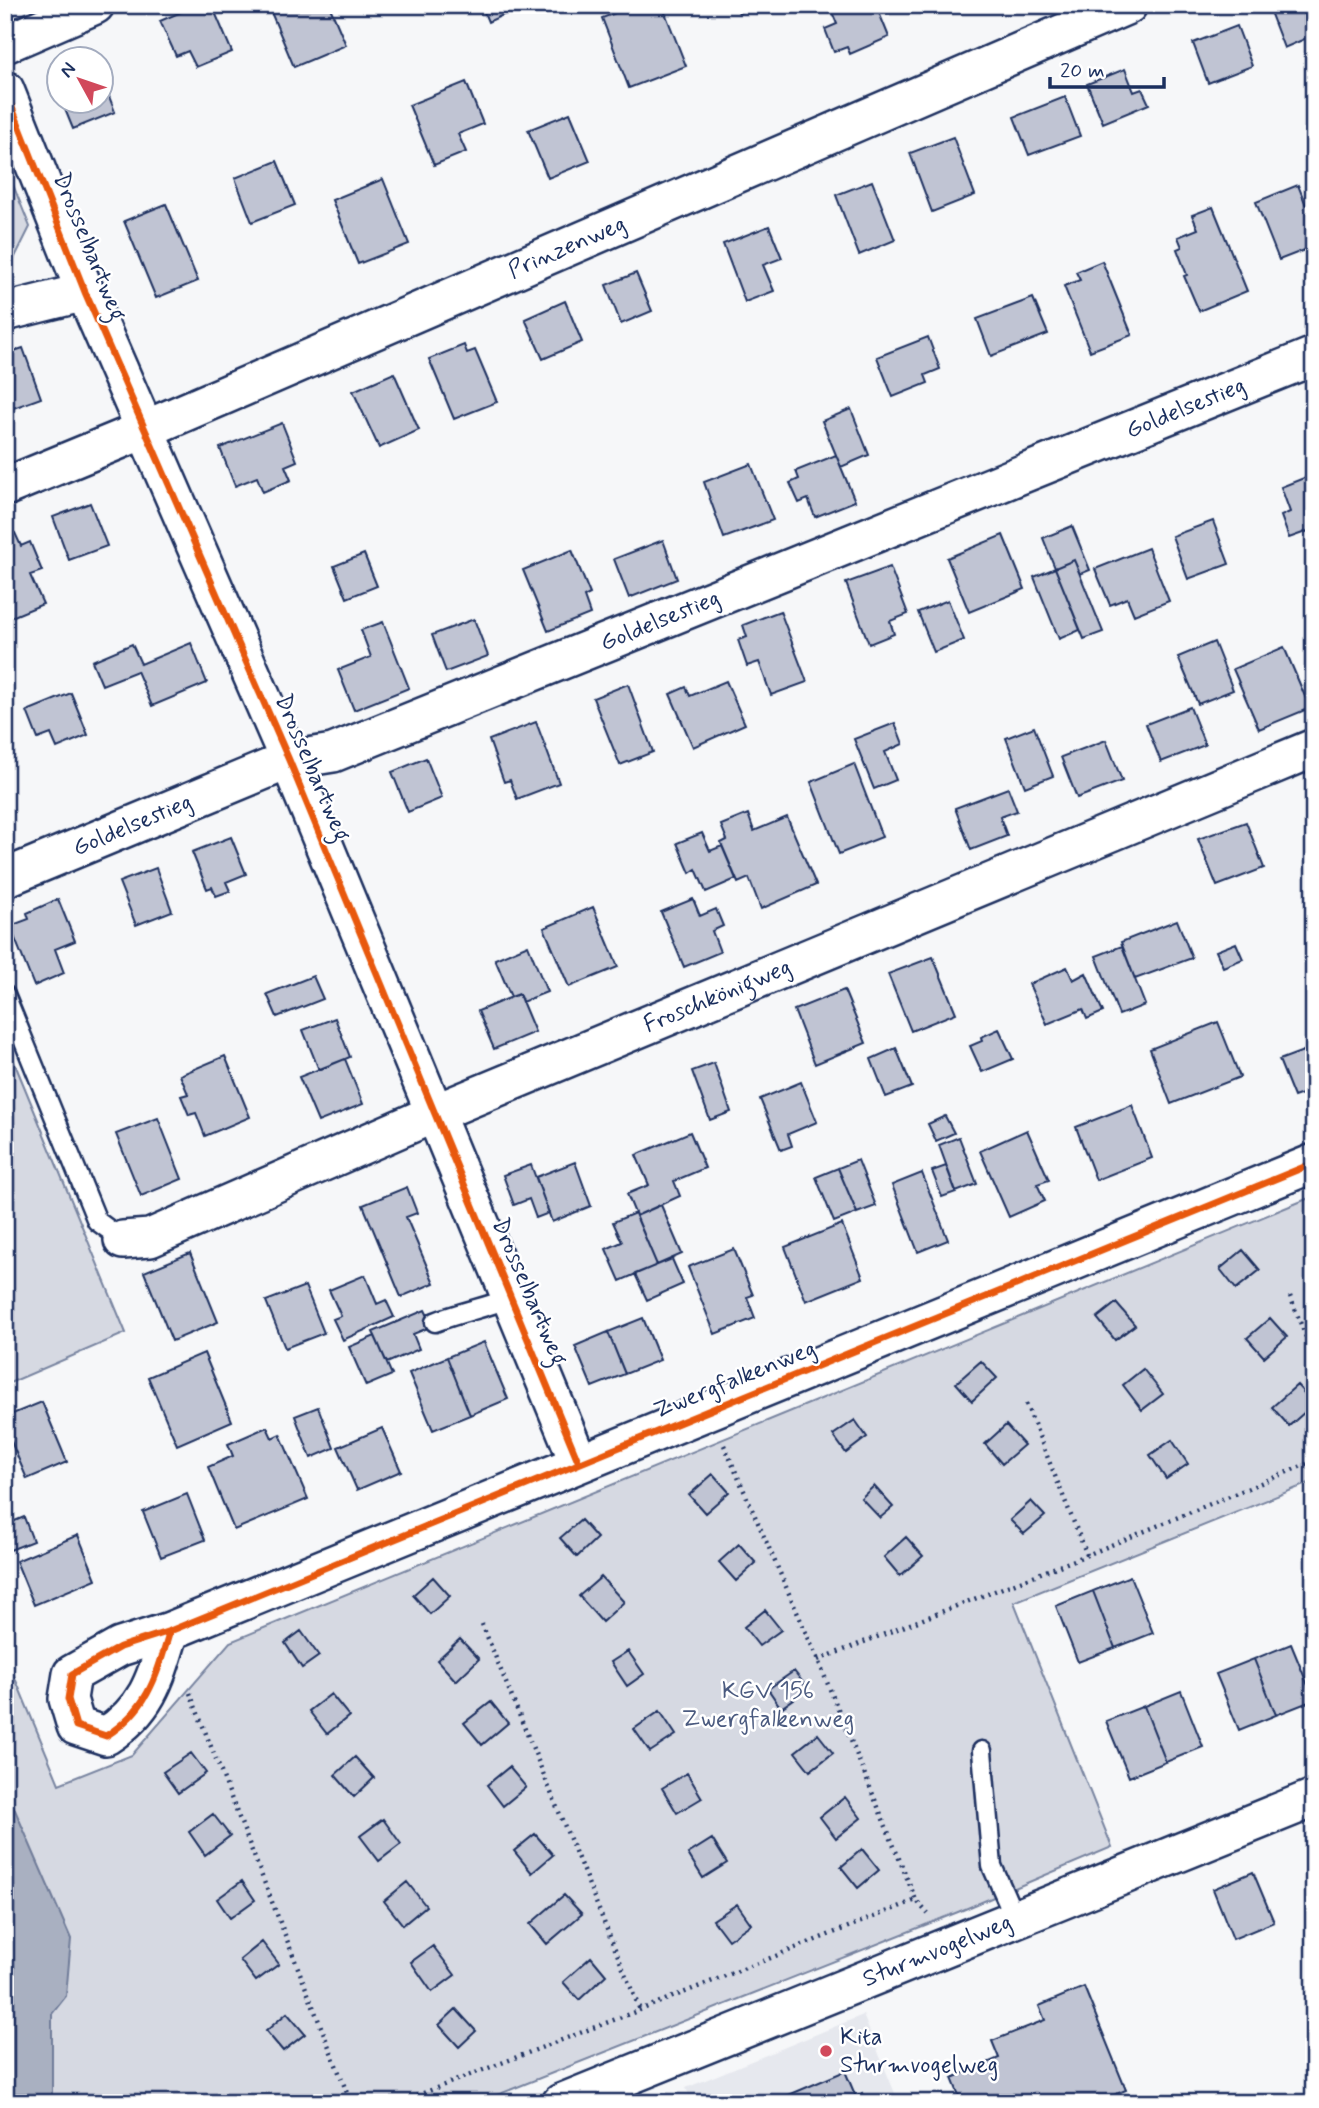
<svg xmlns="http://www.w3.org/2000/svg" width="1319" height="2108" font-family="Mynerve,sans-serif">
<rect width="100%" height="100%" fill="#f6f7f9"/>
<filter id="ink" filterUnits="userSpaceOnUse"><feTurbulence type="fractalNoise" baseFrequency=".0143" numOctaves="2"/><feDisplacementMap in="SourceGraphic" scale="14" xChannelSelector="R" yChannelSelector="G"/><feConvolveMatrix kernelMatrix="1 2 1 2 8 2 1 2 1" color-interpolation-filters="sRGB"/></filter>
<g filter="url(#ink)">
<!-- built -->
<path fill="#e6e8ee" d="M 863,2015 L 899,2103 L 693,2103 L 686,2088 Z"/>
<!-- green -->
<path fill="#d6d9e2" stroke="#7884a0" stroke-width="2" d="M 5,165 L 30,227 L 5,277 Z
M 5,1040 L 126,1333 L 5,1385 Z
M 1314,1196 L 1314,1481 L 1014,1602 L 1112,1847 L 958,1912 L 477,2103 L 5,2103 L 5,1654 L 59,1784 L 132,1755 L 230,1642 Z"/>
<!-- water -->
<path fill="#a9b0c1" stroke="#707c99" stroke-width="2" d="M 5,1787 L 71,1939 L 66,1996 L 52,2014 L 52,2103 L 5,2103 Z"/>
<!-- building -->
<path fill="#c0c4d3" stroke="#1b2f5e" stroke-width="2" d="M 197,5 L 212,5 L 232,52 L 196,67 L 188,51 L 176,56 L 160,21 Z
M 268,5 L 329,5 L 346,45 L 294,67 Z
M 481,5 L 525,5 L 488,22 Z
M 636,5 L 662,5 L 686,66 L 629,88 L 602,18 Z
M 735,5 L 759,5 L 739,13 Z
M 829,5 L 876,5 L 889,37 L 850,54 L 847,47 L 834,52 L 825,29 L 837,24 Z
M 1278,5 L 1314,5 L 1314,35 L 1284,48 L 1269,9 Z
M 1237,26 L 1252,66 L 1208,83 L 1193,43 Z
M 1125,69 L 1134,92 L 1142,89 L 1149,104 L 1103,123 L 1087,84 Z
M 60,73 L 60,95 L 52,76 Z
M 102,78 L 115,112 L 73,129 L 62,102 L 102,102 Z
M 466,82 L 483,124 L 458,134 L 466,152 L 434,165 L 409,105 Z
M 1065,97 L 1080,136 L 1029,155 L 1014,117 Z
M 570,113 L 590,161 L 548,178 L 528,130 Z
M 953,137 L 975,195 L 932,212 L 910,153 Z
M 277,161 L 295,205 L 252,222 L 235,178 Z
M 383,179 L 409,244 L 358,264 L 332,200 Z
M 872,181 L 895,240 L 859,255 L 836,195 Z
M 1298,185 L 1306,205 L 1311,202 L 1314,210 L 1314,255 L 1310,257 L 1307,249 L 1279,260 L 1256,202 Z
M 166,204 L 198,281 L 156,298 L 124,221 Z
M 1213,207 L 1247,291 L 1199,311 L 1184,276 L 1187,275 L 1177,249 L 1182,247 L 1178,237 L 1198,229 L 1192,215 Z
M 769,226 L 782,258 L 763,265 L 774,291 L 745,302 L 723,244 Z
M 1102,261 L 1132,335 L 1090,351 L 1064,286 L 1080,280 L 1076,272 Z
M 636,273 L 652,311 L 621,324 L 606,285 Z
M 1033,298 L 1048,334 L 991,356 L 977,319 Z
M 565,301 L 582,342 L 543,359 L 525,319 Z
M 928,337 L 940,369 L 925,375 L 928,383 L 893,397 L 877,357 Z
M 464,345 L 467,353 L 475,350 L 497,402 L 454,419 L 429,359 Z
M 23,348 L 41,398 L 5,411 L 5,354 Z
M 394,373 L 419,430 L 379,448 L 353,391 Z
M 851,409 L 869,455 L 841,467 L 822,421 Z
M 282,423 L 297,461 L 285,466 L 291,480 L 263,492 L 257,477 L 235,486 L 220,448 Z
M 836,455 L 855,501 L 815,517 L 808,499 L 799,503 L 790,483 L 799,479 L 796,471 Z
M 751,464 L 773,520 L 724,538 L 704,482 Z
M 1314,474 L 1314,529 L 1289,538 L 1281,516 L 1290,512 L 1281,487 Z
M 90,503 L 107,546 L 69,560 L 53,517 Z
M 1213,521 L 1229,564 L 1188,579 L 1172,536 Z
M 1072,526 L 1090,570 L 1080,574 L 1074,560 L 1055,568 L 1043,538 Z
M 15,533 L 21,546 L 30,542 L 42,571 L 30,575 L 43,604 L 9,618 L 5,612 L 5,537 Z
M 1003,535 L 1025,589 L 969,612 L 947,558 Z
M 663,540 L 677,579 L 629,598 L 614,559 Z
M 1148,548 L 1169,601 L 1134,615 L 1127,598 L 1110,605 L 1095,569 Z
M 572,550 L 590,594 L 584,597 L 590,614 L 548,631 L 523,570 Z
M 364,554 L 377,586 L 347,598 L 334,566 Z
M 1074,560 L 1103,632 L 1084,639 L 1055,568 Z
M 890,567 L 908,614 L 890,621 L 894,634 L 869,644 L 846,583 Z
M 1055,568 L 1080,630 L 1059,639 L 1034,577 Z
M 948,600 L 964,640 L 934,652 L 918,612 Z
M 780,611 L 807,682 L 771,695 L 759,662 L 747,666 L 738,640 L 747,637 L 743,625 Z
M 474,619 L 488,656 L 446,672 L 432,635 Z
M 383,622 L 409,688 L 354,710 L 338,670 L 371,657 L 361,630 Z
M 1214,642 L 1233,690 L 1198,704 L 1178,657 Z
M 191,643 L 207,683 L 152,706 L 137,671 L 102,685 L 92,661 L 132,644 L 141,664 Z
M 1284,647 L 1310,708 L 1259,729 L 1233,669 Z
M 726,681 L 745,724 L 693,747 L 670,694 L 686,687 L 690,696 Z
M 628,684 L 653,752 L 620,765 L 593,698 Z
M 71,693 L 88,735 L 57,748 L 51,734 L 38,739 L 27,711 Z
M 1190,707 L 1205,745 L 1161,762 L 1146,724 Z
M 536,722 L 559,783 L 517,799 L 510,780 L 504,782 L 489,740 Z
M 895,723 L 903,744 L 885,752 L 896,780 L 874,789 L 854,739 Z
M 1034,727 L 1053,776 L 1025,787 L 1006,738 Z
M 1106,740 L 1122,781 L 1077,798 L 1061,757 Z
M 426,758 L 442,798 L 408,812 L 392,772 Z
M 854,764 L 882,837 L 839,854 L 811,782 Z
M 1008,788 L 1017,811 L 1000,817 L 1007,836 L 971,850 L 955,808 Z
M 748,814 L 754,831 L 787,817 L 816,885 L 761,909 L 749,878 L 738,883 L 721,843 L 727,840 L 721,825 Z
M 1246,822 L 1264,868 L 1217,886 L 1198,839 Z
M 1314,822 L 1314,845 L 1306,825 Z
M 702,833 L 710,851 L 722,846 L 736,879 L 706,892 L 696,869 L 690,873 L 677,843 Z
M 231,837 L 246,874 L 226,882 L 230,891 L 216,896 L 212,887 L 207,889 L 192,852 Z
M 156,868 L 172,911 L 136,925 L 119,882 Z
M 58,899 L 75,941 L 55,949 L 64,973 L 34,986 L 10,926 L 29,919 L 27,913 Z
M 693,899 L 700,916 L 716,909 L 723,926 L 712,931 L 720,952 L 684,967 L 661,912 Z
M 593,907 L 618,967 L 569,987 L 544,928 Z
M 1177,920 L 1192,958 L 1135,979 L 1121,942 Z
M 1236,943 L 1243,959 L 1223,967 L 1216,951 Z
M 528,945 L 547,992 L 522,1002 L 519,994 L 511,997 L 495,959 Z
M 1122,946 L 1145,1005 L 1119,1015 L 1096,956 Z
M 933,957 L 956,1013 L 911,1031 L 888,974 Z
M 1067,967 L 1073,980 L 1086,973 L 1103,1012 L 1087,1019 L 1083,1009 L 1047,1024 L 1029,984 Z
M 313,976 L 323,999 L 277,1017 L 267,994 Z
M 844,990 L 866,1043 L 815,1064 L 794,1010 Z
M 519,994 L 535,1032 L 494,1049 L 478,1011 Z
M 335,1018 L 350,1057 L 319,1070 L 303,1030 Z
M 1218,1022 L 1240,1077 L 1171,1104 L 1150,1049 Z
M 999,1029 L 1013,1059 L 982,1072 L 970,1046 L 982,1041 L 981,1037 Z
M 1314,1047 L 1314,1090 L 1294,1097 L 1279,1060 Z
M 896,1048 L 912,1087 L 886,1097 L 871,1059 Z
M 225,1056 L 250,1117 L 205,1136 L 196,1113 L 189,1115 L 181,1096 L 188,1094 L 180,1075 Z
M 345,1059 L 363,1104 L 318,1122 L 299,1077 Z
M 714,1063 L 731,1112 L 710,1120 L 692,1071 Z
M 801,1082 L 817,1122 L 788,1134 L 792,1146 L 781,1150 L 760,1099 Z
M 1132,1105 L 1152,1158 L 1096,1180 L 1076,1127 Z
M 945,1116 L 954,1133 L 936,1141 L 928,1124 Z
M 158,1118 L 182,1179 L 141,1196 L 116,1134 Z
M 1027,1130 L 1049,1180 L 1037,1184 L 1045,1201 L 1009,1217 L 980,1151 Z
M 690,1132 L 705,1168 L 674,1181 L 680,1196 L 636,1216 L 627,1194 L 649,1185 L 636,1155 Z
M 959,1137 L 977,1184 L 956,1192 L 939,1145 Z
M 858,1160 L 876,1206 L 857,1213 L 838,1168 Z
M 575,1162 L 591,1206 L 552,1222 L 536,1177 Z
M 531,1165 L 549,1213 L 536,1218 L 529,1199 L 514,1205 L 503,1175 Z
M 946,1166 L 956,1192 L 942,1197 L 932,1171 Z
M 838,1168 L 857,1213 L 834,1222 L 816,1177 Z
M 922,1173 L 948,1240 L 918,1252 L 892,1185 Z
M 407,1187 L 417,1213 L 406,1217 L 434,1283 L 401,1297 L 363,1205 Z
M 661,1205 L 682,1254 L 657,1265 L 636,1216 Z
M 635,1213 L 657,1265 L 620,1281 L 606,1249 L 622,1242 L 613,1222 Z
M 842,1224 L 863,1278 L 806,1301 L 785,1247 Z
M 734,1249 L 753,1295 L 747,1297 L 755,1318 L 715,1334 L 688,1267 Z
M 1243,1250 L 1260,1270 L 1236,1289 L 1220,1269 Z
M 190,1253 L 218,1322 L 172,1341 L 144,1272 Z
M 672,1259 L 683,1284 L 647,1300 L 635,1274 Z
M 365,1275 L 377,1304 L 386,1300 L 394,1317 L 343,1340 L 333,1319 L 341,1316 L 329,1290 Z
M 305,1286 L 324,1333 L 285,1348 L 266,1301 Z
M 1116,1303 L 1135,1325 L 1115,1340 L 1097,1318 Z
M 425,1310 L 433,1326 L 413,1334 L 419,1349 L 387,1363 L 373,1332 Z
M 643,1318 L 660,1360 L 625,1374 L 608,1332 Z
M 1270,1318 L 1287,1337 L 1264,1357 L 1247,1338 Z
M 608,1332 L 625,1374 L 592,1387 L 575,1346 Z
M 375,1336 L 392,1375 L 366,1386 L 349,1347 Z
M 484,1342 L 508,1399 L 470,1415 L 447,1357 Z
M 204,1353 L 232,1421 L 177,1445 L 148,1377 Z
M 447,1357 L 470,1415 L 433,1430 L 409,1373 Z
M 981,1361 L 997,1378 L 972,1401 L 956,1383 Z
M 1143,1369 L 1163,1394 L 1142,1410 L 1123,1385 Z
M 1297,1385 L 1314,1404 L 1289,1426 L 1272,1407 Z
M 42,1402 L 67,1462 L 27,1479 L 10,1439 L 5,1441 L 5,1417 Z
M 318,1407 L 334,1448 L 311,1458 L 295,1416 Z
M 855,1420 L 867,1437 L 846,1453 L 833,1435 Z
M 1006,1425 L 1024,1445 L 1002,1464 L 985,1444 Z
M 267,1427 L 272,1438 L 280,1434 L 308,1499 L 234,1530 L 208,1467 L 233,1456 L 228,1444 Z
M 382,1428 L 401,1471 L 357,1490 L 338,1447 Z
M 1172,1440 L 1188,1464 L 1166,1479 L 1150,1455 Z
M 713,1474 L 729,1492 L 705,1513 L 689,1495 Z
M 874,1486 L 893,1507 L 880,1518 L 861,1498 Z
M 187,1494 L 205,1540 L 161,1557 L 143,1512 Z
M 1031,1501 L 1045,1516 L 1024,1534 L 1010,1520 Z
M 24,1517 L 33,1541 L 5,1552 L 5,1525 Z
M 581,1520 L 597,1538 L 577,1557 L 560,1538 Z
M 78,1535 L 96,1579 L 34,1605 L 16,1561 Z
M 906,1537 L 923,1556 L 900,1576 L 884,1557 Z
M 739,1544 L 756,1563 L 736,1581 L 719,1562 Z
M 1130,1576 L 1153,1633 L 1115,1648 L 1093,1591 Z
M 433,1577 L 450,1596 L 430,1614 L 413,1595 Z
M 601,1577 L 624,1602 L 602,1622 L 579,1596 Z
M 1093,1591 L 1115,1648 L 1078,1662 L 1056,1606 Z
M 765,1610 L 781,1630 L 759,1646 L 744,1627 Z
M 301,1631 L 319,1656 L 302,1668 L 285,1643 Z
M 460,1639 L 479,1659 L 456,1681 L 437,1660 Z
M 1291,1644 L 1314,1700 L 1276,1715 L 1254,1659 Z
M 628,1651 L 644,1674 L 627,1686 L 611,1662 Z
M 1254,1659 L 1276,1715 L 1239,1730 L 1216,1674 Z
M 794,1671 L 808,1689 L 781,1708 L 768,1689 Z
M 1181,1691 L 1203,1747 L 1166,1762 L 1144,1706 Z
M 331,1694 L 349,1716 L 327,1734 L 309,1711 Z
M 491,1702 L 508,1723 L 482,1745 L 464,1723 Z
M 1144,1706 L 1166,1762 L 1129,1777 L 1106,1721 Z
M 660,1711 L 676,1735 L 650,1752 L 634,1729 Z
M 818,1734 L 833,1753 L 810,1771 L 795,1752 Z
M 191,1753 L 206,1773 L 178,1793 L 163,1772 Z
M 355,1757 L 374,1778 L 354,1797 L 335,1775 Z
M 509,1767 L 526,1787 L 503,1806 L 487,1785 Z
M 687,1773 L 702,1798 L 677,1813 L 662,1788 Z
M 845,1797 L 861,1818 L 836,1838 L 820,1817 Z
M 213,1814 L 230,1836 L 205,1855 L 189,1832 Z
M 383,1819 L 401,1844 L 379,1861 L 360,1836 Z
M 535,1834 L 553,1855 L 532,1873 L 514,1851 Z
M 712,1839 L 727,1863 L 703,1878 L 688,1854 Z
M 862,1849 L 879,1870 L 858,1888 L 841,1867 Z
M 1253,1872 L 1274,1922 L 1233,1939 L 1213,1889 Z
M 242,1881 L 255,1900 L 230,1918 L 217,1899 Z
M 407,1882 L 426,1906 L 403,1925 L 384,1901 Z
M 564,1895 L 582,1914 L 547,1944 L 530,1924 Z
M 737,1904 L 751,1924 L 728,1940 L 713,1920 Z
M 262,1942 L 279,1964 L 256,1981 L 240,1960 Z
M 433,1946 L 455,1975 L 432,1992 L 411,1962 Z
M 591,1957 L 606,1975 L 579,2000 L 563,1982 Z
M 1084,1987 L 1126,2090 L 1095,2103 L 962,2103 L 952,2078 L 999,2058 L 992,2041 L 1045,2020 L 1039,2006 Z
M 456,2009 L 476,2031 L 459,2047 L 439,2025 Z
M 287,2013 L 305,2034 L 283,2051 L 266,2031 Z
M 845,2071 L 856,2097 L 862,2093 L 866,2103 L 770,2103 Z"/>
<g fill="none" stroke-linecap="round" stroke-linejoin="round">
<defs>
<path id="service" d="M 5,995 L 97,1221 L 123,1240
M 435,1322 C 460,1312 485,1308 510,1298
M 982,1751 L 992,1866 L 1015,1918"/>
<g id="minor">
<path d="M 5,44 L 95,5"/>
<path d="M 5,90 L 85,292 L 289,760 L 579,1463"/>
<path d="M 5,312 L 85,292"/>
<path id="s1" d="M 5,487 L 146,429 L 1128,5"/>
<path id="s2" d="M 5,878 L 289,760 L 333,753 L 1314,356"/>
<path id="s3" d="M 123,1240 L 150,1238 L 433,1114 L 1314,748"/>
<path d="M 170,1631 C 156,1677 149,1708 106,1736 L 76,1726 L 68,1699 L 72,1674 L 120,1647 L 170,1631 L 1314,1163"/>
<path id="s4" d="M 561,2103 L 1314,1798"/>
</g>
</defs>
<!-- service casing -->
<use href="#service" stroke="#1b2f5e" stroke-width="23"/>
<!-- minor casing -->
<use href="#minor" stroke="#1b2f5e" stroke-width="42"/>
<!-- path -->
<path stroke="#1b2f5e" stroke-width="4.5" stroke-dasharray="2 5" stroke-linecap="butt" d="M 1290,1296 L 1314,1358
M 1026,1404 L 1087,1555
M 724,1445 L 818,1660 L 916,1900 L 928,1914
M 482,1624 L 640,2010
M 818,1660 L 1087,1555 L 1314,1461
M 190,1693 L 351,2103
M 397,2103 L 640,2010 L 916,1900"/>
<!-- service -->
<use href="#service" stroke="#fff" stroke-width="18"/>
<!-- minor -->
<use href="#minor" stroke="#fff" stroke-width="37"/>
<defs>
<path id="cycleway" d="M 5,90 L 85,292 L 289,760 L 579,1463
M 170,1631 C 156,1677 149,1708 106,1736 L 76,1726 L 68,1699 L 72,1674 L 120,1647 L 170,1631 L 1314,1163"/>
</defs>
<!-- cycleway casing -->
<use href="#cycleway" stroke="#fff" stroke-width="11"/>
<!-- cycleway -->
<use href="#cycleway" stroke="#e8590c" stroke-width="7"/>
</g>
</g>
<!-- markers -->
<circle fill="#d1495b" stroke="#fff" stroke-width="2.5" cx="826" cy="2051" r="7"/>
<g text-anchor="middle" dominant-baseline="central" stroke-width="5" stroke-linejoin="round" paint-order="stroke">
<!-- street labels -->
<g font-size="24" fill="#1b2f5e" stroke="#fff">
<text transform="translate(89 247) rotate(68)">Drosselbartweg</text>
<text stroke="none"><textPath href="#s1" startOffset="611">Prinzenweg</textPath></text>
<text stroke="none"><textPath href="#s2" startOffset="1272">Goldelsestieg</textPath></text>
<text stroke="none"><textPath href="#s2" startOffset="705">Goldelsestieg</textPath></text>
<text transform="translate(312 768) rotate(67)">Drosselbartweg</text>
<text stroke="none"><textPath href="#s2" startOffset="138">Goldelsestieg</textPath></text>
<text stroke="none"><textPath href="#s3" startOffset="644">Froschkönigweg</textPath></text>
<text transform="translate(529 1292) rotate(67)">Drosselbartweg</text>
<text transform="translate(735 1380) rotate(-22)">Zwergfalkenweg</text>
<text stroke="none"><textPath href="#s4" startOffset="406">Sturmvogelweg</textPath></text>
</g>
<!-- park labels -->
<g font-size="24" fill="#4a5a7f" stroke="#fff">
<text x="768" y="1691">KGV 156<tspan x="768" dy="28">Zwergfalkenweg</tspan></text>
</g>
<!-- poi labels -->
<g font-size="24" fill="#1b2f5e" stroke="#fff" text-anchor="start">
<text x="840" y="2037">Kita<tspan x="840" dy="28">Sturmvogelweg</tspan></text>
</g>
</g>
<!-- margin -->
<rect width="1319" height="2108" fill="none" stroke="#fff" stroke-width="28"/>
<rect x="14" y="14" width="1291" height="2080" fill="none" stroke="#1b2f5e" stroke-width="2.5" filter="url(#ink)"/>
<!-- north arrow -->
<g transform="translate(80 80) rotate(310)"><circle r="33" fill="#ffffff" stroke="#a4acbf" stroke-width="2"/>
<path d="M0-5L12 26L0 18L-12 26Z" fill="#d1495b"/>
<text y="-10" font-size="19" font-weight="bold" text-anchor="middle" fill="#1b2f5e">N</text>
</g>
<!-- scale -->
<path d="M1050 77v10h114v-10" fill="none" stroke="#1b2f5e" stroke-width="3.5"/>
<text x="1060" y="77" font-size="21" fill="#1b2f5e" stroke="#ffffff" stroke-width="5" paint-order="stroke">20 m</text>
</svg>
